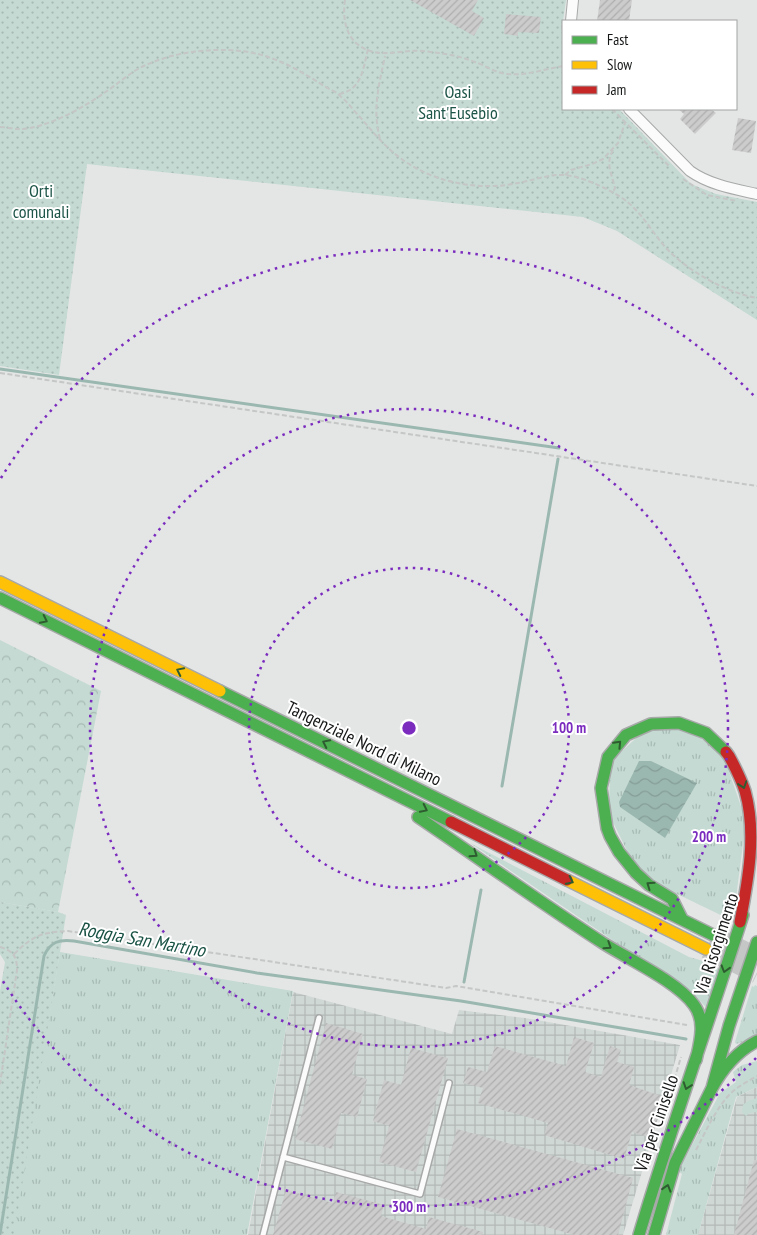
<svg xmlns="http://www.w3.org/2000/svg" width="757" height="1235" font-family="'PT Sans Narrow',sans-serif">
<defs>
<pattern id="industrial-grid" width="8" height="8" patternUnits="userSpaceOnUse" patternTransform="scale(1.25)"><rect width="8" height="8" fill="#d0d8d5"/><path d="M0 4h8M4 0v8" fill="none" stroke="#b2b9b6"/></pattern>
<pattern id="grass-tufts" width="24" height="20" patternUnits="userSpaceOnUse" patternTransform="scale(1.25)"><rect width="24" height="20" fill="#c4dad3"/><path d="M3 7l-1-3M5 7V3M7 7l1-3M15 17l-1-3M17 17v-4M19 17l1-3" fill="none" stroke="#a8bab4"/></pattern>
<pattern id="forest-crowns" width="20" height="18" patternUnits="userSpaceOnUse" patternTransform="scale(1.25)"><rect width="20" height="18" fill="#c4dad3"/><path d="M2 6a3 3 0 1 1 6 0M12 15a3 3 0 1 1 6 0" fill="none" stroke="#a8bab4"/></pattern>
<pattern id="park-dots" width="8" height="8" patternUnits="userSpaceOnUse" patternTransform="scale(1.25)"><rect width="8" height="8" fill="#c4dad3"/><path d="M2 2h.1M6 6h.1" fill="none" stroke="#a8bab4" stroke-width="1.8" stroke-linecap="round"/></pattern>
<pattern id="water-waves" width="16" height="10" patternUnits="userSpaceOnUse" patternTransform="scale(1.25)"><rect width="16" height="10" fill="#9bb8b0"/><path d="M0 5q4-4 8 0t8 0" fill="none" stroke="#859d97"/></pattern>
<pattern id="building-hatch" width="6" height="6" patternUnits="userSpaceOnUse" patternTransform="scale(1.25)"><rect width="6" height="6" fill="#ccc"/><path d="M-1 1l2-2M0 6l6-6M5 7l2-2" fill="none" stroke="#aeaeae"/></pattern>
</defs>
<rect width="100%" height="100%" fill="#e4e6e5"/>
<!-- industrial -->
<path fill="url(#industrial-grid)" d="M 293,992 L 452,1034 L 459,1010 L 525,1018 L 680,1045 L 623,1235 L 248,1235 Z
M 757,1087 L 757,1235 L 698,1235 L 737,1097 Z"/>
<!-- grass -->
<path fill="url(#grass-tufts)" d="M 646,729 L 690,729 L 724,757 L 746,821 L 733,921 L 671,891 L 648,877 L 630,857 L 609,814 L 610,762 Z
M 470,843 L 689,957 L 700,960 L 719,969 L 708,1009 L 696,997 Z
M 60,952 L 293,991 L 247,1235 L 12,1235 Z
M 755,985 L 757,986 L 757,1038 L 736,1044 L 735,1042 L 752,986 L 754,987 Z
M 757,1061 L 757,1087 L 736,1097 L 698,1235 L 666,1235 L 682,1174 L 678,1171 L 720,1093 L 736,1082 L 733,1072 L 742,1065 Z
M 757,1098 L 757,1112 L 749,1113 L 746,1116 L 742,1112 L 743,1105 L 748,1101 Z"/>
<!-- forest -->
<path fill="url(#forest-crowns)" d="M 0,640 L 101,691 L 58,912 L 0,902 Z"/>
<!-- park -->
<path fill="url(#park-dots)" d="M 0,0 L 566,0 L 563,21 L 563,109 L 619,109 L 691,184 L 716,194 L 757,202 L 757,320 L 617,231 L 583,217 L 87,164 L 59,375 L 0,366 Z
M 0,902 L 58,912 L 66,915 L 14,1235 L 0,1235 L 0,991 L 5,962 L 0,954 Z"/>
<!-- water -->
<path fill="url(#water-waves)" d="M 639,761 L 651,761 L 697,783 L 665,838 L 620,807 L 619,802 Z"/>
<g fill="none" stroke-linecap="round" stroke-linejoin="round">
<!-- stream -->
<path stroke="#9bb8b0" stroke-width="3" d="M 0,369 L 559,448
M 502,786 L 558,459
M 464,982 L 481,890
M 0,1234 L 44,956 C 50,942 59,939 74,941 L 257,973 L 461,1001 L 686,1039"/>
</g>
<!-- building -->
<path fill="url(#building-hatch)" d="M 410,0 L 478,0 L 472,11 L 484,18 L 474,36 Z
M 600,0 L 632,0 L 629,21 L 597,21 Z
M 506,14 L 541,17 L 539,33 L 518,32 L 518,36 L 504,34 Z
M 678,109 L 711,109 L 716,113 L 695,134 L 680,119 L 684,114 Z
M 738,118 L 756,121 L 751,153 L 732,150 Z
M 326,1023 L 363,1034 L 352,1075 L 367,1079 L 357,1117 L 341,1113 L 332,1149 L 295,1139 Z
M 574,1037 L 594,1043 L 585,1072 L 601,1077 L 610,1046 L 621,1050 L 617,1062 L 634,1067 L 629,1085 L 664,1097 L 652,1138 L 632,1132 L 624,1159 L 544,1135 L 548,1123 L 478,1103 L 483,1088 L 463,1083 L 468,1067 L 487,1072 L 495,1046 L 566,1066 Z
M 411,1048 L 448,1058 L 416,1172 L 379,1162 L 389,1126 L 373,1121 L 384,1080 L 401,1085 Z
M 457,1129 L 633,1178 L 618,1235 L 575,1235 L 438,1197 Z
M 754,1160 L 757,1160 L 757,1235 L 734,1235 Z
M 286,1190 L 333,1203 L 336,1192 L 384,1205 L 381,1216 L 426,1229 L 429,1217 L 483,1232 L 482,1235 L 273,1235 Z"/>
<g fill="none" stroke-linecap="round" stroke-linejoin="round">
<!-- highway-tunnel -->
<path stroke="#c5c7c6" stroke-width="19" stroke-dasharray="19 9" stroke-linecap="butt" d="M 713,935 L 757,957
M 706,949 L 757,974"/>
<defs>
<path id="lane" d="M 283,1157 L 420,1194 L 449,1083
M 263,1235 L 319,1018"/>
<path id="street" d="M 571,21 L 573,0
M 629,109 L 690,171 C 710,185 734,189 757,194"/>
<path id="fast" d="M 0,598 L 451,822
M 220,691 L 713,935
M 418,817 C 480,859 541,903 603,943 C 628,959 678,982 694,1005 C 706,1021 700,1042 696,1060
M 682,919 L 672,899 L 649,885 L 636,873 L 619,852 L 610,836 L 607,828 L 601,788 L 608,757 L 626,735 L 651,724 L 679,723 L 706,733 L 726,752
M 712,1088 C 723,1068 736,1052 757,1041
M 639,1235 C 671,1128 709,1022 743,915
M 654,1235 L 675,1163 L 712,1088 L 729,1026 L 757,942"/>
<path id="slow" d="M 0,582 L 220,691
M 567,880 L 706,949"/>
<path id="jam" d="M 726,752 L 729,756 C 735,767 741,779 745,791 C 757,833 748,881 740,922
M 451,822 L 567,880"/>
</defs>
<!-- lane casing -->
<use href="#lane" stroke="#a7a8a8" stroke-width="8"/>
<!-- street casing -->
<use href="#street" stroke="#a7a8a8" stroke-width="12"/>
<!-- fast casing -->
<use href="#fast" stroke="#a7a8a8" stroke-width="14"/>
<!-- slow casing -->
<use href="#slow" stroke="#a7a8a8" stroke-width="14"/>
<!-- jam casing -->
<use href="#jam" stroke="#a7a8a8" stroke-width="14"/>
<!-- path -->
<path stroke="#c5c6c6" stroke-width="2" stroke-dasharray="5 2.5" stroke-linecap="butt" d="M 345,0 C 343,14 344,32 356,43 C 377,61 399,49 422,51 C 441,53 457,55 475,62 C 485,65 495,73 507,74 C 525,76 545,69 563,66
M 562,25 L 563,35
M 339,94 C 362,90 363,69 368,49
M 612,109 L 670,167
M 0,127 C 6,127 12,129 17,129 C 44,130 83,108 104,93 C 115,86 125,77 136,70 C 170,51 220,45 258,54 C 282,60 304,73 324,86 C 329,89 335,91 339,95 C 347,101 353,110 360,117 C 383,144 398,162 433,176 C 459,186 491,189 518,183 C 534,180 549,174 565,175 C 582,177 599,185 614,193 C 639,206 649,229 667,249 C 688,271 727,293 757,298
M 380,139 C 372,109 379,85 385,56
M 613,150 C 605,164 612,174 615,188 L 613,192
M 565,175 L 571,170 L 592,164 L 603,159 L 618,143 L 625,123
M 683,179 L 707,195 L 737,201
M 0,373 L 757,486
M 0,947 C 13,951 17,956 17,970 L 0,1084
M 14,954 C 33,936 41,932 68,931 L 446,988 L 456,986 L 687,1025
M 666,1108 L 681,1057
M 696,1150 C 706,1131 719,1101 737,1088 C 743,1084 750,1080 757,1076"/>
<!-- lane -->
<use href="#lane" stroke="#fbfbfb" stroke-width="5"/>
<!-- street -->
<use href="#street" stroke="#fbfbfb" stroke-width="10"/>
<!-- fast -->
<use href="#fast" stroke="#4caf50" stroke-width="11"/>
<!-- slow -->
<use href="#slow" stroke="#ffc107" stroke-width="11"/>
<!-- jam -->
<use href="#jam" stroke="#c62828" stroke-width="11"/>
</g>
<!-- one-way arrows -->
<defs><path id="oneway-chevron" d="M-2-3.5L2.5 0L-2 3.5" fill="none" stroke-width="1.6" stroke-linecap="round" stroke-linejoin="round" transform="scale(1.25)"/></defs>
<g stroke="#2e5b30">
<use href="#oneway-chevron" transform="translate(44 620) rotate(26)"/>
<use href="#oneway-chevron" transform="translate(180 671) rotate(-154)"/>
<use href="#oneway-chevron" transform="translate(326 743) rotate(-154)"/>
<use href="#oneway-chevron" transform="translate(618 744) rotate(-46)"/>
<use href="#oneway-chevron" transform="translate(743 785) rotate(71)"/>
<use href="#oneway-chevron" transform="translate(424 809) rotate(26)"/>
<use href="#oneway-chevron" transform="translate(474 854) rotate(34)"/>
<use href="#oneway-chevron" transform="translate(570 881) rotate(26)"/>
<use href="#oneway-chevron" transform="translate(650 885) rotate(-145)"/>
<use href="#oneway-chevron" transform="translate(608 946) rotate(33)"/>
<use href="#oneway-chevron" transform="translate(725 969) rotate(107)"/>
<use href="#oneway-chevron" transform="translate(687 1086) rotate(109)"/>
<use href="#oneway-chevron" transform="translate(667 1188) rotate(-73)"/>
</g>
<!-- distance rings -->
<g fill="none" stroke="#7b2cbf" stroke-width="2.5" stroke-dasharray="2.5 5">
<circle cx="409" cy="728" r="160"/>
<circle cx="409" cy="728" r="319"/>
<path d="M756 1058A479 479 0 0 1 1 978M1 478A479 479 0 0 1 756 398"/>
</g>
<g text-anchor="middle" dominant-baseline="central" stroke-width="4" stroke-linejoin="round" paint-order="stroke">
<!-- park labels -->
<g font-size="18" fill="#1c5447" stroke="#fff">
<text x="458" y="91">Oasi<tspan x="458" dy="21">Sant'Eusebio</tspan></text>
<text x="41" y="190">Orti<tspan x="41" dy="21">comunali</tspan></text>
</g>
<!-- street labels -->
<g font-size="18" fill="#151716" stroke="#fff">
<text transform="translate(364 743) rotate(26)">Tangenziale Nord di Milano</text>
<text transform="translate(716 944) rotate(-72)">Via Risorgimento</text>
<text transform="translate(656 1123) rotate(-71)">Via per Cinisello</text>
</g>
<!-- water labels -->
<g font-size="19" font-style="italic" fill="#195244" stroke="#fff">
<text transform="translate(142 939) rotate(10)">Roggia San Martino</text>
</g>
</g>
<circle cx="409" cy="728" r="8" fill="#7b2cbf" stroke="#fff" stroke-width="2.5"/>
<g font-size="15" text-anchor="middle" font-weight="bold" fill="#7b2cbf" stroke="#fff" stroke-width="4" stroke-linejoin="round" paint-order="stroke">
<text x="569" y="733">100 m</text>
<text x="709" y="842">200 m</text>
<text x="409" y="1212">300 m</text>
</g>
<!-- legend -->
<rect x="562" y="20" width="175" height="90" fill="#ffffff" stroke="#a1a2a2"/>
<rect x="572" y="36" width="25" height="8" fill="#4caf50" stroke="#a1a2a2"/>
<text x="607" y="45" font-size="15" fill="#151716">Fast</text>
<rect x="572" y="61" width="25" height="8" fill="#ffc107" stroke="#a1a2a2"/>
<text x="607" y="70" font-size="15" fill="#151716">Slow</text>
<rect x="572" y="86" width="25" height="8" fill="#c62828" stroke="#a1a2a2"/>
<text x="607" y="95" font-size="15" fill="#151716">Jam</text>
</svg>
